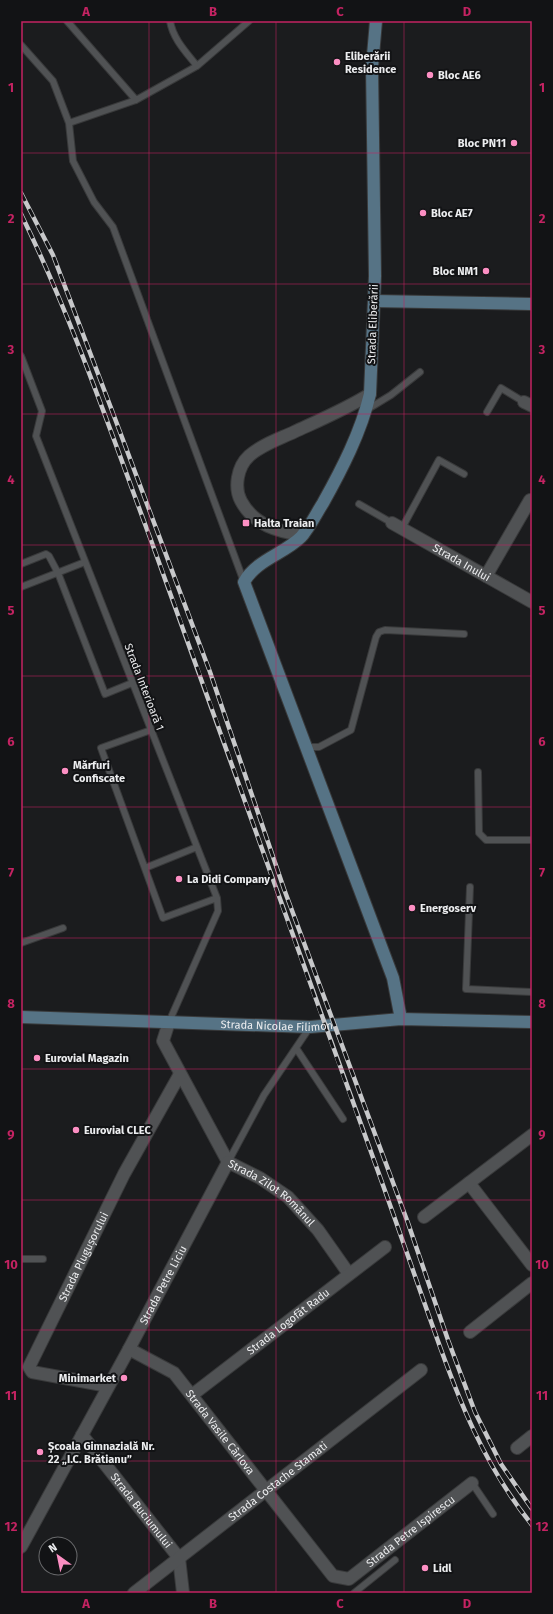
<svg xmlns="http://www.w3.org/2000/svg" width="553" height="1614" font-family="'Fira Sans',sans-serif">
<rect width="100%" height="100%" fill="#1b1c1e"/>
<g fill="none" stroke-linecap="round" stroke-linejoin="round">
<defs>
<path id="lane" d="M 67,21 L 136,100
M 21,45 L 53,81 L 69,123 L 136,100 L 197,66 C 186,52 173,39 170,21
M 197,66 L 249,21
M 69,123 L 73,161 L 94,202 L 113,227 L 244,582
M 21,356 L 42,411 L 36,436 L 217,898 L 218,911 L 169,1022
M 368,409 L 391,395 L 420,372
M 487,412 L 501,388 L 524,402
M 359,504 L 392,523
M 402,528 L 439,460 L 464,474
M 21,564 L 46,554 L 49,556 L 58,573 L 105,694 L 132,683
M 21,587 L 85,562
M 151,730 L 101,748 L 163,918 L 217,898
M 306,747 L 319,747 L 351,730 L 376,637 L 379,632 L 385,630 L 464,634
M 478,772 L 479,833 L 486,840 L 532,840
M 145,868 L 197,847
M 470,887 L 466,989 L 532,992
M 21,943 L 63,928
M 296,1048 L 343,1119
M 228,1162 L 264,1095 L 310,1027
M 21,1259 L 43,1259
M 472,1483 L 493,1514
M 354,1593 L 395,1560"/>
<g id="street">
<path d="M 524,402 L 532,406"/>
<path id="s1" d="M 392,523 L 532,602"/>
<path d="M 303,535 C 278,532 254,525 241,501 C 234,488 237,467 249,456 C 261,445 279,439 294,432 C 320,420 346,409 370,394"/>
<path d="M 486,576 L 530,500"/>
<path id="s2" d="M 169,1022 L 163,1041 L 228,1162 L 260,1178 L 288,1197 L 318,1230 L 349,1274"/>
<path d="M 469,1183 L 532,1265"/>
<path d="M 424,1217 L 532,1135"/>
<path d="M 470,1332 L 532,1283"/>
<path id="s3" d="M 129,1349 L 174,1373 L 333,1576 L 349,1579 L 472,1483"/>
<path id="s4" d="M 108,1386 L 32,1372 L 29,1367 L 124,1174 L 180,1074"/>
<path id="s5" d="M 192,1395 L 385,1247"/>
<path id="s6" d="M 82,1435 L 179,1558 L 183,1593"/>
<path d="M 517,1448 L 532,1436"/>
<path id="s7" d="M 21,1547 L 129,1349 L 228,1162"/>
<path id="s8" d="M 134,1593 L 421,1370"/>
</g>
<g id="secondary">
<path d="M 376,21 L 372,67 L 375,276 L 370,394 C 361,432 342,469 323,503 C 316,514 310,527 301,537 C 284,554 256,560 244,582 L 393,978 L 401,1019"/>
<path d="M 374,301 L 532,304"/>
<path id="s9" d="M 21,1017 L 310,1027 L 401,1019 L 532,1022"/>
</g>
</defs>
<!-- lane casing -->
<use href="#lane" stroke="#393a3b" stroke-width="8"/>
<!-- street casing -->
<use href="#street" stroke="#393a3b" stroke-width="14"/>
<!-- secondary casing -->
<use href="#secondary" stroke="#393a3b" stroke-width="14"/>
<!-- lane -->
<use href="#lane" stroke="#505254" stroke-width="6"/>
<!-- street -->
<use href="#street" stroke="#505254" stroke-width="12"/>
<!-- secondary -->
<use href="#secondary" stroke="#567385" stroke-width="12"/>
<defs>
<path id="rail" d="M 21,193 L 53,255 L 111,408 L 210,672 L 284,889 L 408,1223 L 448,1340 L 475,1412 L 501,1464 L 532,1509
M 21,214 C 73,320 111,433 152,543 C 228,749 299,957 375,1163 C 395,1218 414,1274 434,1330 C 459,1401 484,1465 532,1525"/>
</defs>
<!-- rail casing -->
<use href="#rail" stroke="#c7c8ca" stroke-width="4.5"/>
<!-- rail -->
<use href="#rail" stroke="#121315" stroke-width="3" stroke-dasharray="9" stroke-linecap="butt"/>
</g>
<!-- grid -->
<path fill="none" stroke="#c42362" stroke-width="1" stroke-opacity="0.55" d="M 149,21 L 149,1593M 276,21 L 276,1593M 404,21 L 404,1593M 21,153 L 532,153M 21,284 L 532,284M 21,414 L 532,414M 21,545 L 532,545M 21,676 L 532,676M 21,807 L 532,807M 21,938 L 532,938M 21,1069 L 532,1069M 21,1200 L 532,1200M 21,1330 L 532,1330M 21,1461 L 532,1461"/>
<!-- markers -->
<g fill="#fc8fc3" stroke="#121315" stroke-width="1.5">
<circle cx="337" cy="62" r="4"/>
<circle cx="430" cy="75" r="4"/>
<circle cx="514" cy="143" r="4"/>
<circle cx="423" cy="213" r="4"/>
<circle cx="486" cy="271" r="4"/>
<rect x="242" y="519" width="8" height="8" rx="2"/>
<circle cx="65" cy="771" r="4"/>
<circle cx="179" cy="879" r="4"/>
<circle cx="412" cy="908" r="4"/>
<circle cx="37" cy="1058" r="4"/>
<circle cx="76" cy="1130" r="4"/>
<circle cx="124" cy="1378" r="4"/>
<circle cx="40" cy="1452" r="4"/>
<circle cx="425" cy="1568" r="4"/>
</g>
<g text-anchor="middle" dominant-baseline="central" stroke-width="4" stroke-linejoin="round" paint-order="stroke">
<!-- poi labels -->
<g font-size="11" font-weight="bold" fill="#ecedef" stroke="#121315" text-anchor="start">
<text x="345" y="56">Eliberării<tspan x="345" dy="13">Residence</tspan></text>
<text x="438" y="75">Bloc AE6</text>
<text x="506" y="143" text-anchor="end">Bloc PN11</text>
<text x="431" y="213">Bloc AE7</text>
<text x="478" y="271" text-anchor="end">Bloc NM1</text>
<text x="254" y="523">Halta Traian</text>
<text x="73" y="765">Mărfuri<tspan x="73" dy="13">Confiscate</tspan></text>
<text x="187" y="879">La Didi Company</text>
<text x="420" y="908">Energoserv</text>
<text x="45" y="1058">Eurovial Magazin</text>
<text x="84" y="1130">Eurovial CLEC</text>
<text x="116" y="1378" text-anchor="end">Minimarket</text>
<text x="48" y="1446">Școala Gimnazială Nr.<tspan x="48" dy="13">22 „I.C. Brătianu”</tspan></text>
<text x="433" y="1568">Lidl</text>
</g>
<!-- street labels -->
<g font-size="11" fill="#ecedef" stroke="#121315">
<text transform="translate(373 324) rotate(-88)">Strada Eliberării</text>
<text stroke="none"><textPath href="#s1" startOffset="80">Strada Inului</textPath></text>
<text transform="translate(144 687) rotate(69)">Strada Interioară 1</text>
<text stroke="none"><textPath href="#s9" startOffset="256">Strada Nicolae Filimon</textPath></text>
<text stroke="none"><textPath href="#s2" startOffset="211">Strada Zilot Românul</textPath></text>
<text stroke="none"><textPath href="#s4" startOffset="206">Strada Plugușorului</textPath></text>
<text stroke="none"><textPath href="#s7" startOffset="298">Strada Petre Liciu</textPath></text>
<text stroke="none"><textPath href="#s5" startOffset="121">Strada Logofăt Radu</textPath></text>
<text stroke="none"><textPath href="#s3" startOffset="126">Strada Vasile Cârlova</textPath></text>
<text stroke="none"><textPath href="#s8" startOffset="182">Strada Costache Stamati</textPath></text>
<text stroke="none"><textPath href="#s6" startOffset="96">Strada Buciumului</textPath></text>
<text stroke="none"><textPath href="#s3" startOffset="403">Strada Petre Ispirescu</textPath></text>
</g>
</g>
<!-- border -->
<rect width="553" height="1614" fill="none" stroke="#121315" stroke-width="44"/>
<!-- north arrow -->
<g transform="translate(58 1556) rotate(327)"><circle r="19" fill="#121315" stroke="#696a6c"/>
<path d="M0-3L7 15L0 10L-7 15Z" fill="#fc8fc3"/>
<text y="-6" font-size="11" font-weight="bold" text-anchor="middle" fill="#ecedef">N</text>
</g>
<rect x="22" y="22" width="509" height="1570" fill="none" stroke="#c42362" stroke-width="1.5"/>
<g font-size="13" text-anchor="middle" font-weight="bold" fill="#c42362">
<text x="86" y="16">A</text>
<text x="213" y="16">B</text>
<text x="340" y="16">C</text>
<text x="467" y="16">D</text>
<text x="11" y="92">1</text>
<text x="542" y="92">1</text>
<text x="11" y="223">2</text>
<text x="542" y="223">2</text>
<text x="11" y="354">3</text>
<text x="542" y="354">3</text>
<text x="11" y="484">4</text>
<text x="542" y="484">4</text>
<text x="11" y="615">5</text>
<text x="542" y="615">5</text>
<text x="11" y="746">6</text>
<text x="542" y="746">6</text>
<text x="11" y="877">7</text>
<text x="542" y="877">7</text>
<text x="11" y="1008">8</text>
<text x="542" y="1008">8</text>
<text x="11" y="1139">9</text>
<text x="542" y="1139">9</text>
<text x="11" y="1269">10</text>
<text x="542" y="1269">10</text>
<text x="11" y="1400">11</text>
<text x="542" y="1400">11</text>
<text x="11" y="1531">12</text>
<text x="542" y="1531">12</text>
<text x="86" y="1608">A</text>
<text x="213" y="1608">B</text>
<text x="340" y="1608">C</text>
<text x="467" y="1608">D</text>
</g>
</svg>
